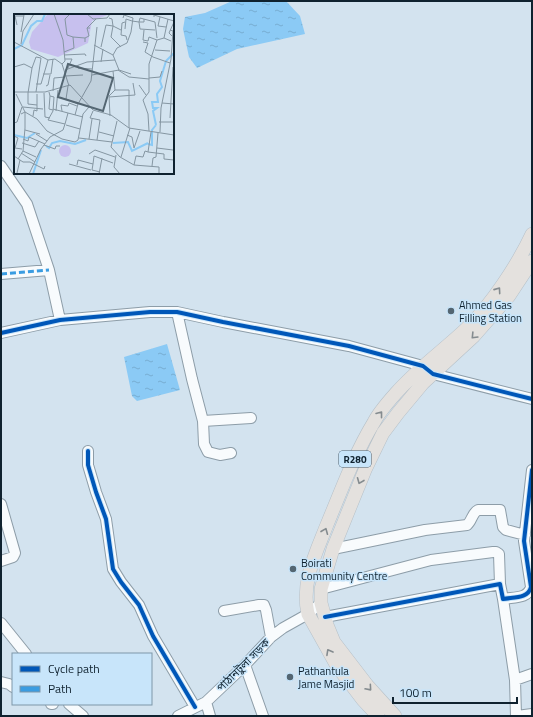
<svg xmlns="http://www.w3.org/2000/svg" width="533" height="717" font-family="'Titillium Web','Noto Sans Bengali',sans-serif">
<defs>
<pattern id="water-ripples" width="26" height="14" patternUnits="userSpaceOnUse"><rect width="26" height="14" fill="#8bcaf5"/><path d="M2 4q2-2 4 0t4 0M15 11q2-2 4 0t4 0" fill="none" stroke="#77add2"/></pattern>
</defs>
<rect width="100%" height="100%" fill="#d3e3ef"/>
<!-- water -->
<path fill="url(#water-ripples)" d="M 232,1 L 286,1 L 300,16 L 305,34 L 237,49 L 197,68 L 189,57 L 183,29 L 185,17 L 205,13 Z
M 167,344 L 180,390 L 137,401 L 132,396 L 124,357 Z"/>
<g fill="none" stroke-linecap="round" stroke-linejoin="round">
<defs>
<path id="minor" d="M 1,166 L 27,204 L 49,270 L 60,320
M 1,274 L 49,270
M 177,312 L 192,379 L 203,421 L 251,418
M 1,333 L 60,320 L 150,312 L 177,312 L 223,322 L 349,346 L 423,366 L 433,374 L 532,399
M 203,421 L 204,444 L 208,452 L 220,455 L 231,453
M 88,451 L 88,465 L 96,492 L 106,519 L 113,569 L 121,582 L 139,605 L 153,636 L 195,707
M 1,504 L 15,553 L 13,557 L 1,561
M 333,549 L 425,530 L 467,525 C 472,521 472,513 478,510 L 500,510 L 503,527 L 506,530 L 525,535
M 321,589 L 431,560 L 493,552 L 496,552 L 499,554 L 500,584
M 503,599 L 515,680 L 516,716
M 224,611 L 259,605 L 264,605 L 266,610 L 271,637
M 325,617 L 500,584 L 503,599 C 514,597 528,599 531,587 L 524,541 L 532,470
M 1,623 L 26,654
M 245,665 L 263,716
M 515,680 L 532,674
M 1,682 L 9,684 L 13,687
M 206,702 L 210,716
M 51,704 L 53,704
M 69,704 L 83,716
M 178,716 L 206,702 L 245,665 L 271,637 L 283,628 L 308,614 L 321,603
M 517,716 L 532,714"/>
<path id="major" d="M 378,716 L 363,700 L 337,666 L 308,614 C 301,583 315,555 326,527 C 341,491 354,455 374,422 C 379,412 388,402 396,393 C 417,369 444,350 467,328 C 491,305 518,264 532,234
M 395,716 L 367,685 L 334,642 L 327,625 L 321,603 L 321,589 L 333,549 L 365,470 L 383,433 L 398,413 L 423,383 L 474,336 L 509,296 L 532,261"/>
</defs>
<!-- minor casing -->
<use href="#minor" stroke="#8d9da8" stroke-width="12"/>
<!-- major casing -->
<use href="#major" stroke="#b6c0c8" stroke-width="14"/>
<!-- minor -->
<use href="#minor" stroke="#f8fbfd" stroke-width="10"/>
<!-- major -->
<use href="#major" stroke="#e4e1de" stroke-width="13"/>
<!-- quiet -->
<path stroke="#3a9ce1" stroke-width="3" stroke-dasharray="6 3" stroke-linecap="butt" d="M 1,274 L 49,270"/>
<defs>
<path id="cycleway" d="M 1,333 L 60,320 L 150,312 L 177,312 L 223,322 L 349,346 L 423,366 L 433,374 L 532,399
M 88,451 L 88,465 L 96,492 L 106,519 L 113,569 L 121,582 L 139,605 L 153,636 L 195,707
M 325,617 L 500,584 L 503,599 C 514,597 528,599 531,587 L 524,541 L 532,470"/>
</defs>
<!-- cycleway casing -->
<use href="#cycleway" stroke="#c8e5fa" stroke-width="6"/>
<!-- cycleway -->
<use href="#cycleway" stroke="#0057b8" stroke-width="4"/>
</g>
<!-- one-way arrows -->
<defs><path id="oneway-chevron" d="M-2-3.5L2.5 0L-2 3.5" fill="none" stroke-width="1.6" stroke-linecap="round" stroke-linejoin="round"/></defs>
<g stroke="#848b8f">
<use href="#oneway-chevron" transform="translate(498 290) rotate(-55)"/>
<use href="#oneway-chevron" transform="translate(474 336) rotate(134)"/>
<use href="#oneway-chevron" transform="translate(380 414) rotate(-52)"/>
<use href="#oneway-chevron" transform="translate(360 481) rotate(112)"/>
<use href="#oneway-chevron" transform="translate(325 531) rotate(-68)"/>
<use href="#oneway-chevron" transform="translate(329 652) rotate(-119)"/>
<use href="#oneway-chevron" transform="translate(369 688) rotate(49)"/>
</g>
<!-- markers -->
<g fill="#546672" stroke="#c8e5fa" stroke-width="1.5">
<circle cx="451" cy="311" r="4"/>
<circle cx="293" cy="569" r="4"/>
<circle cx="290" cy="677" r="4"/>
</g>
<g text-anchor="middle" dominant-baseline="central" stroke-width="3" stroke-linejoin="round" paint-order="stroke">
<!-- shield labels -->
<rect fill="#c8e5fa" stroke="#465c6c" stroke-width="1" x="339" y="451" width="32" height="16" rx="3"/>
<g font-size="10" font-weight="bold" fill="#0f222f">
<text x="355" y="459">R280</text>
</g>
<!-- poi labels -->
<g font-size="11" fill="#0f222f" stroke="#c8e5fa" text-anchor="start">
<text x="459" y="305">Ahmed Gas<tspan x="459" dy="13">Filling Station</tspan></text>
<text x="301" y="563">Boirati<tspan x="301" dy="13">Community Centre</tspan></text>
<text x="298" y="671">Pathantula<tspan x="298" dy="13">Jame Masjid</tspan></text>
</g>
<!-- street labels -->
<g font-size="11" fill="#0f222f" stroke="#c8e5fa">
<text transform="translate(243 665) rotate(-45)">পাঠানটুলা সড়ক</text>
</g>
</g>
<!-- overview -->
<g transform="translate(14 14)">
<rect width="160" height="160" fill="#d3e3ef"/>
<path d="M 34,0 L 96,0 L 78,7 L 74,29 L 44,43 L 17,35 L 15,28 L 18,18 Z" fill="#c7c0ee"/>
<path d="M45 137a6 6 0 1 1 12 0a6 6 0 1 1-12 0Z" fill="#c7c0ee"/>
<path fill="none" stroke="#8bcaf5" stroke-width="2" d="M 0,35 L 8,31 L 17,12 L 23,7 L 28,7 L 31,0M 142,111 L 139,97 L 143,94 L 139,94 L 138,88 L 144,88 L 143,80 L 148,73 L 146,67 L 152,47 L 160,39M 0,121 L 13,124 L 21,119M 99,129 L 114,128 L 118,137 L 134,129M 134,130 L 138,131 L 138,116 L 142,111M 32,132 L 35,134 L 38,129 L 46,127 L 61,130 L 72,126M 19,160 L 27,136"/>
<path fill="none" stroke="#8596a2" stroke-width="1" d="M 40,0 L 49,26 L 51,47 L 48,50M 73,0 L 79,5 L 93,4 L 96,0M 140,3 L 140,1 L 160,7M 146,3 L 144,12 L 152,13M 95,4 L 98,5 L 99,12 L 107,16M 130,5 L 130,8 L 125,8 L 126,15 L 141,16M 118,7 L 125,8 L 126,4 L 141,8 L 143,24M 111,8 L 108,9 L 107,21 L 112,22 L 113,26M 3,11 L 1,2 L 10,2M 99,12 L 97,23 L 107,33M 73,14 L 82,5M 111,15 L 112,5 L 118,7M 130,16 L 129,26 L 134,27 L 135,23 L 143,26 L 135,50 L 135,78 L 129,86 L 134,100 L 135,117M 7,18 L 10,1M 158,22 L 155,19 L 160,8M 59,23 L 71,24M 150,24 L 154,5M 143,26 L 150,24 L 157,27M 0,28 L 34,46M 71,28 L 71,24 L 75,22 L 73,14 L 76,14M 129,28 L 134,29 L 131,38 L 139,43M 7,30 L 9,17 L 20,0M 80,31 L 99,41 L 105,56M 87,33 L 92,11 L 99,12M 141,36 L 156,37M 50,38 L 60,34 L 59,23 L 53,21 L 51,5 L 56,0M 50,41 L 71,40 L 72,42M 99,41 L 103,34 L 113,29 L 117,18 L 119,4 L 110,1 L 109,4M 139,43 L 156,49M 51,45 L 58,45 L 54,54M 34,46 L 41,45 L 48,50 L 55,72M 87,48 L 89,35M 64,51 L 64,54 L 78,55M 0,53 L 10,50 L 18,54M 51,56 L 73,48 L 101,46M 104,56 L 115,63 L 135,65M 29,60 L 37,60 L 39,45M 78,61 L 105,56 L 117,60M 51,62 L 69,61M 135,64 L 146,63 L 148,57M 22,70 L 27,70 L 34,46M 125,71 L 132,81M 32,72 L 34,71 L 36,61M 54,72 L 52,85 L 64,90M 101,76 L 115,76 L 115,114M 39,77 L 40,64 L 51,63M 0,78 L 31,78 L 56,71 L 79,96 L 97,101 L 115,114 L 160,121M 22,78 L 27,44M 35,78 L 36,82 L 40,83 L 39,97 L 34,106 L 51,110 L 54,99M 30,79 L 31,103 L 36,104M 2,80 L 11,98 L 23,105 L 33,117 L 48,125 L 61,128 L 64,126 L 69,100 L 75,93M 36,82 L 35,95 L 39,96M 95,83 L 121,81 L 119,69M 148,89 L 160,90M 23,91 L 14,90 L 14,79 L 18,54 L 22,43 L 27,44M 9,93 L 29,95M 39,95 L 69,103M 42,97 L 44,76M 48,97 L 47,91 L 54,92 L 55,89 L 63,92M 79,97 L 76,104 L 86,106 L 83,126M 61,101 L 64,90 L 77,67 L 83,13M 19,102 L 20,96 L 23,97 L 23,80M 96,102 L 95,82 L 101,76 L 99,57M 156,104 L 159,53M 103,107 L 97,133 L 106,143 L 120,151M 145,108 L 159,108M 0,109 L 3,108 L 8,93M 52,111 L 66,115M 11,116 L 26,120M 85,118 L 100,122M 137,118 L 134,138 L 150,140 L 150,145 L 160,146M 146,118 L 147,94 L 157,45 L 159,17 L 156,16M 22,120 L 33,127M 113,121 L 118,123 L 120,134 L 126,117M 0,122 L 4,124 L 1,134 L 8,135M 65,124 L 98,128M 9,125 L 14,127 L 15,123 L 31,130M 75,125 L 78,105M 8,129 L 21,133 L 25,127M 30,131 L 41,135 L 42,132 L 46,132M 143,134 L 159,136M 9,137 L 22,143M 134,138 L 131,137 L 129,143 L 122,142 L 120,151 L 145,153 L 145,160M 7,139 L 21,148M 75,140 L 81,136 L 101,143M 102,141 L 100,153 L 106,160M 0,142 L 9,148 L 16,148 L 30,155 L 31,152M 107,143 L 116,114M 4,145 L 9,137 L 11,114 L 11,98 L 7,100M 55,150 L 77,156M 79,150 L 80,142 L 99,149M 63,151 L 64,146 L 79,150 L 78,156 L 86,158M 138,152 L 139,144 L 142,143 L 144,119M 3,159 L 6,146M 15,160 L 27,135 L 36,123 L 49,116 L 51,110M 85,160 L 88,144"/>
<path fill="#546672" fill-opacity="0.15" stroke="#546672" stroke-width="2" d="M 54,50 L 99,64 L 89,97 L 44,83 Z"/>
<rect width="160" height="160" fill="none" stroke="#0f222f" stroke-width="2"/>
</g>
<!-- border -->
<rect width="533" height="717" fill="none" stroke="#0f222f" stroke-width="4"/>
<!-- legend -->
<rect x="12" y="653" width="140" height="52" fill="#c8e5fa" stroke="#7e97a9"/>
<rect x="20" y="666" width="20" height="6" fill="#0057b8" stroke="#7e97a9"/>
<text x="48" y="673" font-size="12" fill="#0f222f">Cycle path</text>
<rect x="20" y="686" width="20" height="6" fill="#3a9ce1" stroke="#7e97a9"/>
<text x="48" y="693" font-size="12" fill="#0f222f">Path</text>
<!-- scale -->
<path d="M393 697v6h124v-6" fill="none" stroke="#0f222f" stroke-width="2"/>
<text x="399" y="697" font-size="12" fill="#0f222f" stroke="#c8e5fa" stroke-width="3" paint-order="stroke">100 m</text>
</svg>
